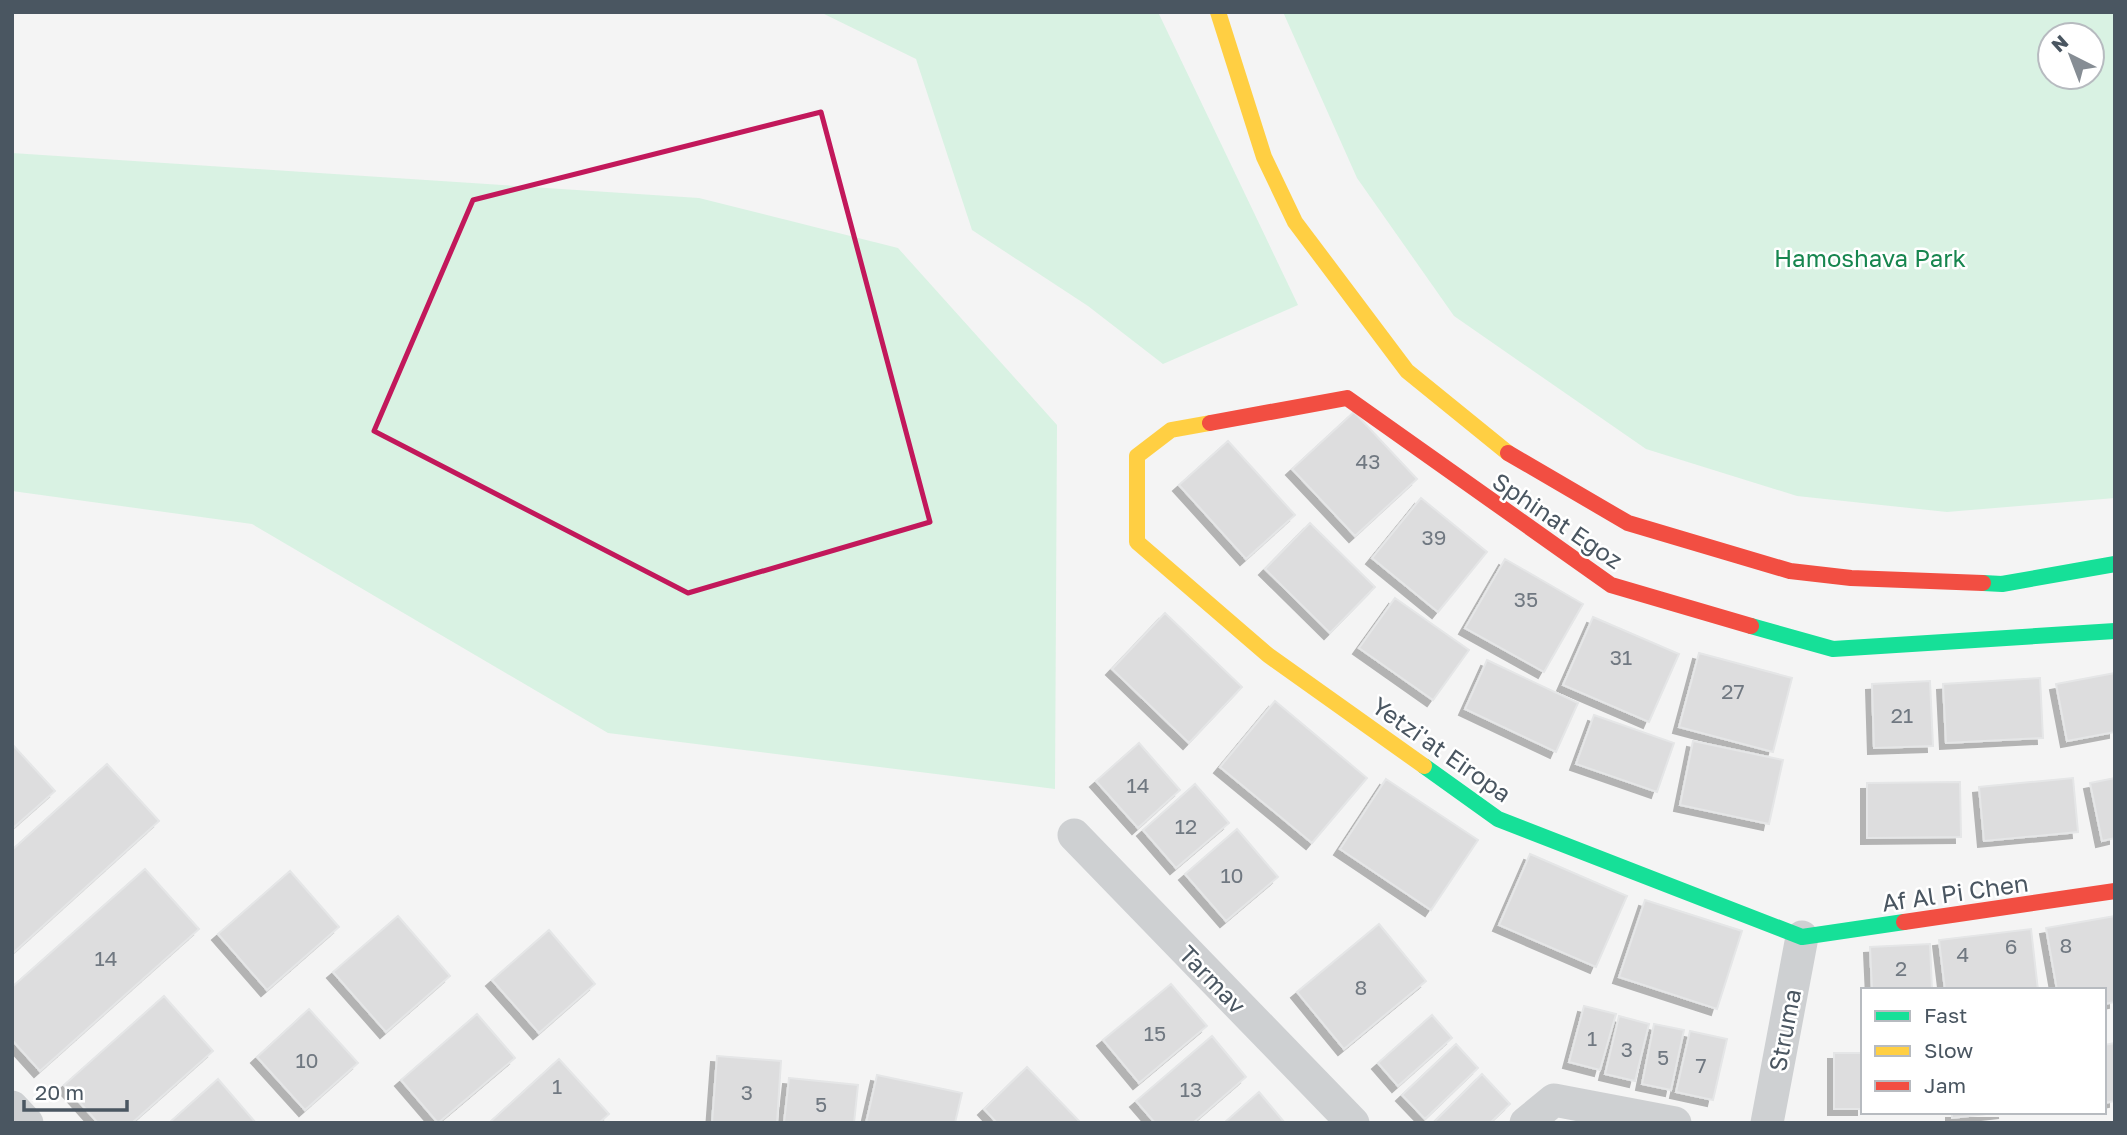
<svg xmlns="http://www.w3.org/2000/svg" width="2127" height="1135" font-family="'Golos Text',sans-serif">
<defs>
<filter id="shadow"><feDropShadow dx="-6" dy="6" stdDeviation="0" flood-color="#0004"/></filter>
</defs>
<rect width="100%" height="100%" fill="#f4f4f4"/>
<!-- green -->
<path fill="#d9f2e3" fill-rule="evenodd" d="M 820,12 L 1158,12 L 1298,305 L 1163,364 L 1088,306 L 972,230 L 916,59 Z
M 1283,12 L 2115,12 L 2115,498 L 1947,512 L 1797,496 L 1646,449 L 1454,316 L 1357,178 ZM 2050,35 L 2092,35 L 2092,77 L 2050,77 Z
M 12,153 L 699,198 L 898,248 L 1057,425 L 1055,789 L 608,733 L 252,524 L 12,491 Z"/>
<!-- building -->
<path fill="#ddddde" stroke="#e5e6e7" stroke-width="2" filter="url(#shadow)" d="M 1354,412 L 1417,479 L 1355,536 L 1292,469 Z
M 1228,441 L 1295,515 L 1246,559 L 1179,485 Z
M 1421,498 L 1487,552 L 1438,612 L 1372,558 Z
M 1310,523 L 1375,587 L 1330,633 L 1265,569 Z
M 1505,559 L 1583,604 L 1544,672 L 1465,628 Z
M 1395,598 L 1469,650 L 1433,700 L 1359,648 Z
M 1165,613 L 1242,687 L 1189,743 L 1112,669 Z
M 1593,617 L 1679,654 L 1649,722 L 1563,685 Z
M 1699,653 L 1792,678 L 1773,752 L 1679,727 Z
M 1487,660 L 1578,703 L 1556,752 L 1465,709 Z
M 2115,673 L 2115,732 L 2067,741 L 2056,684 Z
M 2040,678 L 2043,738 L 1946,743 L 1943,684 Z
M 1930,681 L 1933,746 L 1874,748 L 1872,684 Z
M 1275,701 L 1367,778 L 1312,843 L 1220,767 Z
M 1594,715 L 1674,743 L 1657,792 L 1576,764 Z
M 1693,741 L 1783,760 L 1769,824 L 1680,805 Z
M 1139,743 L 1180,790 L 1138,828 L 1096,781 Z
M 12,744 L 55,791 L 12,829 Z
M 107,764 L 159,821 L 12,954 L 12,850 Z
M 2073,778 L 2078,832 L 1984,841 L 1979,787 Z
M 2115,778 L 2115,838 L 2102,841 L 2090,783 Z
M 1386,779 L 1478,840 L 1431,910 L 1340,849 Z
M 1960,782 L 1961,837 L 1867,838 L 1867,783 Z
M 1195,784 L 1229,823 L 1176,868 L 1143,830 Z
M 1237,829 L 1278,877 L 1226,921 L 1185,874 Z
M 1530,854 L 1627,896 L 1596,967 L 1499,925 Z
M 145,869 L 199,929 L 40,1071 L 12,1040 L 12,987 Z
M 290,871 L 339,927 L 267,990 L 218,934 Z
M 1645,900 L 1742,931 L 1717,1009 L 1619,977 Z
M 398,916 L 450,976 L 386,1032 L 333,972 Z
M 2115,916 L 2115,1002 L 2104,1004 L 2104,990 L 2057,990 L 2046,928 Z
M 1379,924 L 1426,981 L 1344,1049 L 1297,992 Z
M 2031,929 L 2038,990 L 1945,990 L 1939,940 Z
M 549,930 L 595,984 L 539,1033 L 492,980 Z
M 1930,944 L 1932,990 L 1872,990 L 1870,947 Z
M 1171,984 L 1207,1026 L 1139,1083 L 1103,1040 Z
M 164,996 L 213,1051 L 132,1123 L 98,1123 L 64,1085 Z
M 1584,1006 L 1616,1014 L 1600,1070 L 1569,1062 Z
M 309,1009 L 358,1063 L 305,1110 L 257,1057 Z
M 477,1014 L 515,1058 L 438,1123 L 401,1080 Z
M 1432,1015 L 1452,1038 L 1398,1086 L 1378,1063 Z
M 1619,1016 L 1649,1024 L 1635,1081 L 1605,1074 Z
M 1654,1024 L 1684,1030 L 1671,1090 L 1642,1084 Z
M 1690,1031 L 1727,1039 L 1713,1100 L 1676,1092 Z
M 1212,1036 L 1246,1077 L 1193,1123 L 1155,1123 L 1136,1101 Z
M 2115,1043 L 2115,1101 L 2104,1103 L 2104,1045 Z
M 1456,1044 L 1478,1068 L 1425,1119 L 1402,1095 Z
M 1834,1053 L 1863,1053 L 1863,1109 L 1834,1109 Z
M 717,1056 L 781,1061 L 777,1123 L 712,1123 Z
M 559,1059 L 609,1114 L 599,1123 L 489,1123 Z
M 1027,1067 L 1081,1123 L 997,1123 L 984,1109 Z
M 1482,1074 L 1510,1104 L 1490,1123 L 1437,1123 L 1435,1121 Z
M 877,1075 L 962,1093 L 955,1123 L 866,1123 Z
M 789,1078 L 858,1085 L 854,1123 L 784,1123 Z
M 218,1079 L 256,1123 L 169,1123 Z
M 1259,1092 L 1285,1123 L 1224,1123 Z
M 1952,1112 L 2005,1112 L 1952,1118 Z"/>
<g fill="none" stroke-linecap="round" stroke-linejoin="round">
<!-- street -->
<path stroke="#ced0d2" stroke-width="33" d="M 1074,835 L 1353,1123
M 12,1107 L 27,1123
M 1526,1123 L 1554,1100 L 1675,1123
M 1767,1123 L 1802,937"/>
<!-- fast -->
<path stroke="#16e098" stroke-width="16" d="M 1983,583 L 2002,584 L 2115,564
M 1751,626 L 1833,649 L 2115,631
M 1424,766 L 1498,819 L 1802,937 L 1904,922"/>
<!-- slow -->
<path stroke="#ffcf43" stroke-width="16" d="M 1218,12 L 1264,157 L 1295,222 L 1407,371 L 1508,453
M 1210,423 L 1171,430 L 1137,456 L 1137,542 L 1268,655 L 1424,766"/>
<!-- jam -->
<path stroke="#f24e42" stroke-width="16" d="M 1210,423 L 1347,398 L 1611,585 L 1751,626
M 1508,453 L 1628,523 L 1790,571 L 1851,578 L 1983,583
M 1904,922 L 2115,891"/>
</g>
<!-- marked area -->
<path fill="none" stroke="#c2185b" stroke-width="5" stroke-linejoin="round" d="M 821,112 L 930,522 L 688,593 L 374,431 L 473,200 Z"/>
<g text-anchor="middle" dominant-baseline="central" stroke-width="5" stroke-linejoin="round" paint-order="stroke">
<!-- number labels -->
<g font-size="21" fill="#707881">
<text x="1368" y="461">43</text>
<text x="1434" y="537">39</text>
<text x="1526" y="599">35</text>
<text x="1621" y="657">31</text>
<text x="1733" y="691">27</text>
<text x="1902" y="715">21</text>
<text x="1138" y="785">14</text>
<text x="1186" y="826">12</text>
<text x="1232" y="875">10</text>
<text x="2066" y="945">8</text>
<text x="2011" y="946">6</text>
<text x="1963" y="954">4</text>
<text x="106" y="958">14</text>
<text x="1901" y="968">2</text>
<text x="1361" y="987">8</text>
<text x="1155" y="1033">15</text>
<text x="1592" y="1038">1</text>
<text x="1627" y="1049">3</text>
<text x="1663" y="1057">5</text>
<text x="307" y="1060">10</text>
<text x="1701" y="1065">7</text>
<text x="557" y="1086">1</text>
<text x="1191" y="1089">13</text>
<text x="747" y="1092">3</text>
<text x="821" y="1104">5</text>
</g>
<!-- park labels -->
<g font-size="24" fill="#17864f" stroke="#fff">
<text x="1870" y="257">Hamoshava Park</text>
</g>
<!-- street labels -->
<g font-size="24" fill="#4a5661" stroke="#fff">
<text transform="translate(1558 520) rotate(34)">Sphinat Egoz</text>
<text transform="translate(1442 749) rotate(35)">Yetzi'at Eiropa</text>
<text transform="translate(1955 892) rotate(-8)">Af Al Pi Chen</text>
<text transform="translate(1213 979) rotate(46)">Tarmav</text>
<text transform="translate(1784 1030) rotate(-79)">Struma</text>
</g>
</g>
<!-- border -->
<rect width="2127" height="1135" fill="none" stroke="#4a5661" stroke-width="28"/>
<!-- legend -->
<rect x="1861" y="988" width="245" height="126" fill="#ffffff" stroke="#b7bbc0" stroke-width="2"/>
<rect x="1875" y="1011" width="35" height="10" fill="#16e098" stroke="#b7bbc0" stroke-width="2"/>
<text x="1924" y="1023" font-size="21" fill="#4a5661">Fast</text>
<rect x="1875" y="1046" width="35" height="10" fill="#ffcf43" stroke="#b7bbc0" stroke-width="2"/>
<text x="1924" y="1058" font-size="21" fill="#4a5661">Slow</text>
<rect x="1875" y="1081" width="35" height="10" fill="#f24e42" stroke="#b7bbc0" stroke-width="2"/>
<text x="1924" y="1093" font-size="21" fill="#4a5661">Jam</text>
<!-- north arrow -->
<g transform="translate(2071 56) rotate(318)"><circle r="33" fill="#ffffff" stroke="#b7bbc0" stroke-width="2"/>
<path d="M0-5L12 26L0 18L-12 26Z" fill="#868d94"/>
<text y="-10" font-size="19" font-weight="bold" text-anchor="middle" fill="#4a5661">N</text>
</g>
<!-- scale -->
<path d="M24 1100v10h103v-10" fill="none" stroke="#4a5661" stroke-width="3.5"/>
<text x="35" y="1100" font-size="21" fill="#4a5661" stroke="#ffffff" stroke-width="5" paint-order="stroke">20 m</text>
</svg>
